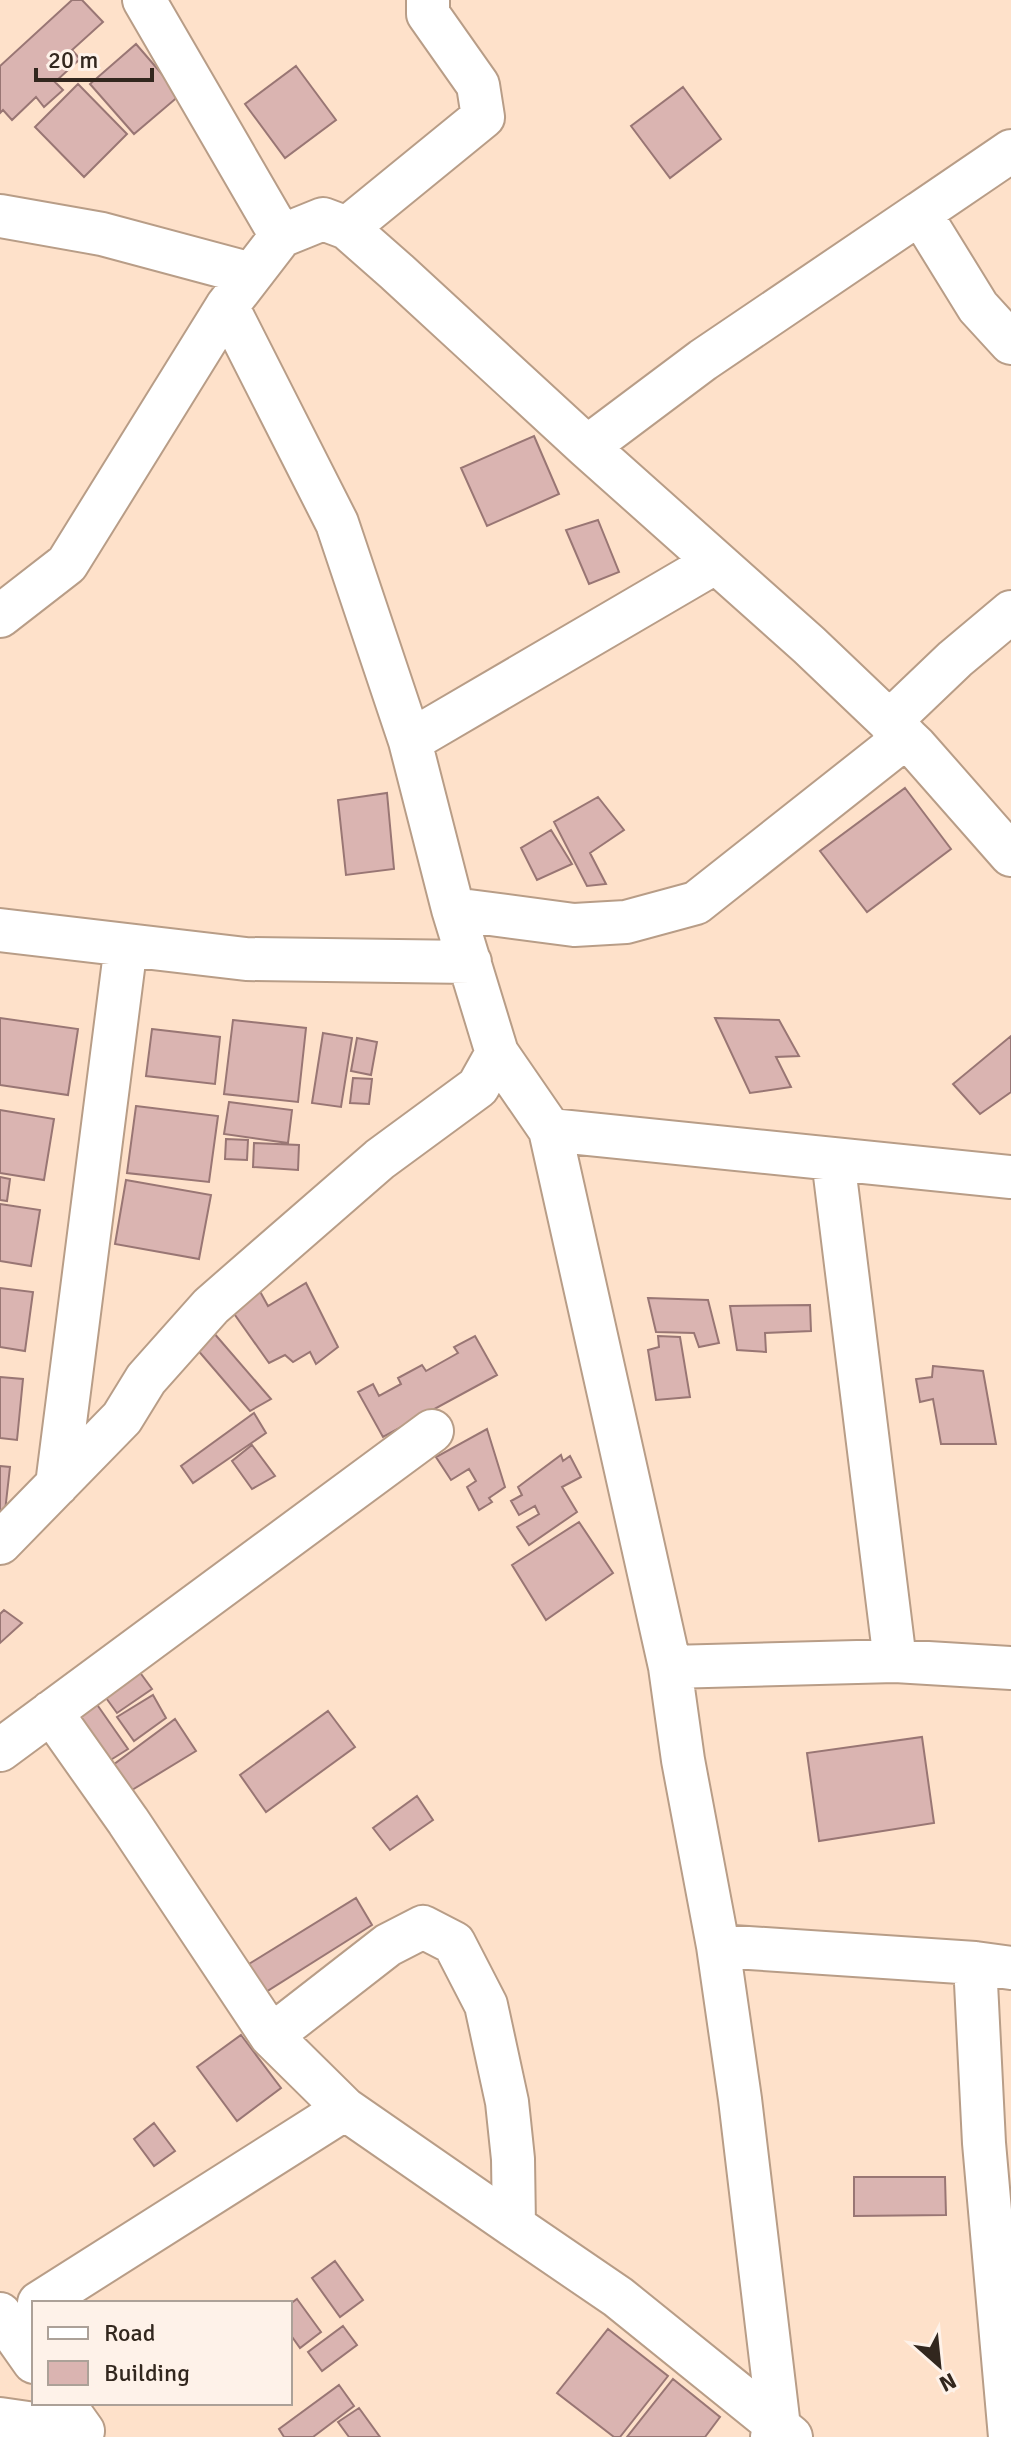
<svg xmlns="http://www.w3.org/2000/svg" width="1011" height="2437" font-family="Signika,sans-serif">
<rect width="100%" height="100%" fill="#fee1ca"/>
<!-- building -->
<path fill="#dab4b1" stroke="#997674" stroke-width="2" d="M 72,0 L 82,0 L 103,22 L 72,50 L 80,59 L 55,82 L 63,90 L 44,107 L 36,97 L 12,120 L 3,110 L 0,113 L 0,66 Z
M 136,44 L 180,95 L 134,134 L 90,84 Z
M 296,66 L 336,120 L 285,158 L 245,104 Z
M 78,84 L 127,134 L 84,177 L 35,127 Z
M 683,87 L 721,139 L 670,178 L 631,126 Z
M 534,436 L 559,494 L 487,526 L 461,468 Z
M 598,520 L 619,572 L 589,584 L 566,530 Z
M 905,788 L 951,849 L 867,912 L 820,851 Z
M 387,793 L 394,869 L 346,875 L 338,800 Z
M 598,797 L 624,830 L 590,853 L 606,884 L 587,886 L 554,822 Z
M 551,830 L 572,864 L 537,880 L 521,848 Z
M 0,1018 L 78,1029 L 68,1095 L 0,1085 Z
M 715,1018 L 779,1020 L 799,1056 L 776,1057 L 791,1087 L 750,1093 Z
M 233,1020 L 306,1028 L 298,1102 L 224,1094 Z
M 152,1029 L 220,1037 L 215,1084 L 146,1076 Z
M 323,1033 L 352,1038 L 341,1107 L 312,1103 Z
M 1011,1036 L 1011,1092 L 980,1114 L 953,1084 Z
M 357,1038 L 377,1042 L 371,1075 L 351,1071 Z
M 353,1078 L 372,1079 L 369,1104 L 350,1103 Z
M 229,1102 L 292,1110 L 288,1143 L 224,1134 Z
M 136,1106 L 218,1116 L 209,1182 L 127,1173 Z
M 0,1110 L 54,1119 L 44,1180 L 0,1173 Z
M 226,1139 L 248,1140 L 247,1160 L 225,1159 Z
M 254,1143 L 299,1145 L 298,1170 L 253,1167 Z
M 0,1177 L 10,1179 L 7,1201 L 0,1200 Z
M 126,1180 L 211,1195 L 199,1259 L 115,1244 Z
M 0,1204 L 40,1210 L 31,1266 L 0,1261 Z
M 306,1283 L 338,1347 L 316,1364 L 310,1352 L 293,1362 L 285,1355 L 269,1363 L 230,1308 L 257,1286 L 268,1306 Z
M 0,1288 L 33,1292 L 25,1351 L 0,1347 Z
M 648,1298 L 708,1300 L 719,1343 L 699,1347 L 694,1333 L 656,1332 Z
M 810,1305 L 811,1331 L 765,1333 L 766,1352 L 737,1350 L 730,1306 Z
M 213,1332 L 271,1399 L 250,1411 L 196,1348 Z
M 475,1336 L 497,1375 L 383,1437 L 358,1392 L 373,1384 L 379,1396 L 401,1384 L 398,1378 L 422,1365 L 426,1371 L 458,1353 L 454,1347 Z
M 658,1336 L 680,1337 L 690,1397 L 656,1400 L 648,1350 L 659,1347 Z
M 933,1366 L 983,1371 L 996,1444 L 941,1444 L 933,1399 L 920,1402 L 916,1379 L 932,1377 Z
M 0,1377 L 23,1379 L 17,1440 L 0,1438 Z
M 254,1413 L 266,1433 L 193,1483 L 181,1466 Z
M 487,1429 L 505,1487 L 489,1498 L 492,1502 L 479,1510 L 467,1487 L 476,1481 L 469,1469 L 451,1480 L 436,1457 Z
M 252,1445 L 275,1476 L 252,1489 L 232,1461 Z
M 561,1455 L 563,1461 L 570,1456 L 581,1477 L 562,1487 L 577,1512 L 529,1545 L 517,1527 L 539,1514 L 535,1506 L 519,1515 L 511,1501 L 522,1495 L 518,1487 Z
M 0,1466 L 10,1467 L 3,1529 L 0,1528 Z
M 579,1522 L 613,1573 L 546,1620 L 512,1565 Z
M 4,1610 L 22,1623 L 0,1643 L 0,1614 Z
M 136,1667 L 152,1689 L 117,1713 L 101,1691 Z
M 153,1695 L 166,1718 L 134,1741 L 117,1717 Z
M 91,1696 L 128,1749 L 109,1761 L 73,1708 Z
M 328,1711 L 355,1747 L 266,1812 L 240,1775 Z
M 175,1719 L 196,1751 L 132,1790 L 113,1765 Z
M 922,1737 L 934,1823 L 819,1841 L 807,1753 Z
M 417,1796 L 433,1820 L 390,1850 L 373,1828 Z
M 356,1898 L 372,1925 L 261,1995 L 244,1967 Z
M 241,2035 L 281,2088 L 237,2121 L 197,2067 Z
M 154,2123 L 175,2151 L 154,2166 L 134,2139 Z
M 854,2177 L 945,2177 L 946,2215 L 854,2216 Z
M 335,2261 L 363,2300 L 340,2317 L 312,2278 Z
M 297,2299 L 321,2332 L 300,2348 L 290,2334 L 290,2304 Z
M 343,2326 L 357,2345 L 322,2371 L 308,2352 Z
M 608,2329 L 668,2376 L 620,2437 L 614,2437 L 557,2393 Z
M 673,2379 L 720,2417 L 705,2437 L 627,2437 Z
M 339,2385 L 354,2406 L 313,2437 L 284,2437 L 279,2429 Z
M 359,2408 L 380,2437 L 349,2437 L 338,2422 Z"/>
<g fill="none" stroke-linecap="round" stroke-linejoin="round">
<defs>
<path id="minor" d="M 144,0 L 281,236
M 1011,151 L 920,213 L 978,307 L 1011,343
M 0,216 L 102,234 L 251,274
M 347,228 L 483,117 L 478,85 L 428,14 L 428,0
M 227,306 L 337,523 L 410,741 L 453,909 L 497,1053 L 550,1130 L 670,1667 L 683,1760 L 718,1946 L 740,2099 L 779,2427 L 791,2437
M 587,447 L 703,360 L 920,213
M 0,616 L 67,564 L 227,306 L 281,236 L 323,219 L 347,228 L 397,272 L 587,447 L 809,645 L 916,747 L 1011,855
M 889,722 L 955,659 L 1011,612
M 410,741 L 716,562
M 453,909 L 574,925 L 626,922 L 696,903 L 906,737
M 0,930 L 246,959 L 470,962
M 550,1130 L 1011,1177
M 833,1159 L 895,1661
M 57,1485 L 126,945
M 0,1543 L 122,1418 L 146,1379 L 211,1306 L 380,1159 L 478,1087 L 497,1053
M 670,1667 L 895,1661 L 1011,1668
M 51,1712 L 128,1821 L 271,2036 L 345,2109 L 514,2226
M 0,1750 L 432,1431
M 718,1946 L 975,1963 L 1011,1968
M 975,1963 L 984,2143 L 1010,2437
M 271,2036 L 388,1945 L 423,1927 L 454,1943 L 486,2005 L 507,2102 L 513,2159 L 514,2226 L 618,2297 L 779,2427 L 772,2437
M 39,2303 L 345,2109
M 0,2314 L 34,2362
M 0,2419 L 83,2431 L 63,2403"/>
</defs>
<!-- minor casing -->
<use href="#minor" stroke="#b89d87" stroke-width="46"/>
<!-- minor -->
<use href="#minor" stroke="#fff" stroke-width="42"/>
</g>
<!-- legend -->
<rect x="32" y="2301" width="260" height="104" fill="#fef2e9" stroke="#aca198" stroke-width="2"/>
<rect x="48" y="2327" width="40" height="12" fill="#ffffff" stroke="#aca198" stroke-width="2"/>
<text x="104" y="2341" font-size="24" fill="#32271e">Road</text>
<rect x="48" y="2361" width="40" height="24" fill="#dab4b1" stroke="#aca198" stroke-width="2"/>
<text x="104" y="2381" font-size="24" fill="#32271e">Building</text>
<!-- north arrow -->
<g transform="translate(939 2365) rotate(153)" stroke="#fef2e9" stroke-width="6" paint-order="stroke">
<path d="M0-6L14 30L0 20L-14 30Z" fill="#32271e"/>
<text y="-12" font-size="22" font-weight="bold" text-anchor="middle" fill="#32271e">N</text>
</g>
<!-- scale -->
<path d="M36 68v12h116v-12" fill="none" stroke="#32271e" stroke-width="4"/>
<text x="48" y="68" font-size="24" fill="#32271e" stroke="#fef2e9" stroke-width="6" paint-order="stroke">20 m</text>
</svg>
